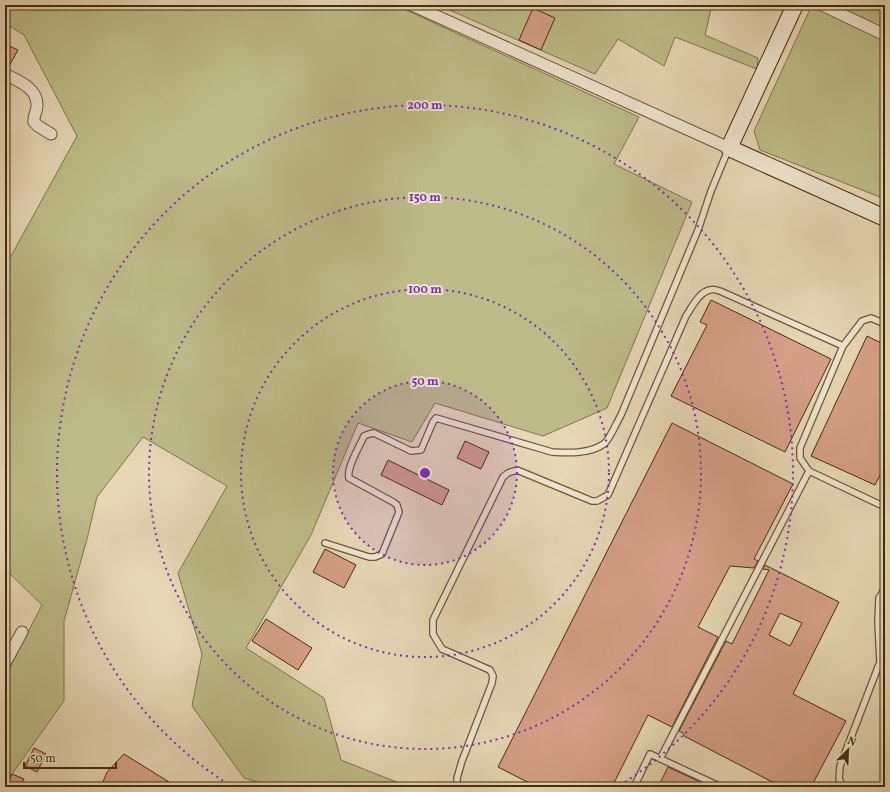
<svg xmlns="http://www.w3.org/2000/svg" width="890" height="792" font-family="Vollkorn,serif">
<rect width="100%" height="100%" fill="#e6d7b5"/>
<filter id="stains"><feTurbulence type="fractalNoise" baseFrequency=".005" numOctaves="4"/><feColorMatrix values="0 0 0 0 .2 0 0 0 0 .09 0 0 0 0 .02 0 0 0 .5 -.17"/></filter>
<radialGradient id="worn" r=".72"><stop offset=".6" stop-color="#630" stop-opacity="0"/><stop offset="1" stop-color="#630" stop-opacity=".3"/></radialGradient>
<!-- green -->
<path fill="#bdbc88" stroke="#81744a" d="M 5,5 L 395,5 L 639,117 L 614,164 L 692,202 L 607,408 L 543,436 L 435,403 L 412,442 L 358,423 L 311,535 L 246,648 L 324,698 L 341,760 L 409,787 L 274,787 L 244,778 L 192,706 L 202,654 L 178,573 L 227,486 L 143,437 L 97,497 L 87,539 L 64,621 L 64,701 L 5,784 L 5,677 L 42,605 L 5,569 L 5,267 L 77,136 L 24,35 L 5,23 Z
M 438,5 L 712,5 L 705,35 L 758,58 L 757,69 L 675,37 L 664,66 L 618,39 L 595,74 Z
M 812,5 L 885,5 L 885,199 L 760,150 L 754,131 Z"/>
<!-- building -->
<path fill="#d5a087" stroke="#452c0d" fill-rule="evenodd" d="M 533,8 L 555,18 L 541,50 L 519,40 Z
M 5,44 L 18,50 L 8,68 L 5,67 Z
M 711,300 L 831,359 L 785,452 L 671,396 L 707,325 L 700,322 Z
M 867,336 L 885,345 L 885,475 L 881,473 L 875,485 L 811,456 Z
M 672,423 L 793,484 L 754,559 L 758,561 L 754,568 L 730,566 L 698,627 L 718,637 L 672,727 L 648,715 L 612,787 L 537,787 L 498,767 Z
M 465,441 L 489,452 L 481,469 L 457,458 Z
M 388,460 L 449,490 L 442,505 L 381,475 Z
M 325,549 L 356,565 L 344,588 L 313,572 Z
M 765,565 L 839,602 L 793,694 L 846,721 L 811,787 L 782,787 L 684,736 L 684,734 L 679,731 L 726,641 L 732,644 L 769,570 L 763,569 ZM 780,613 L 802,623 L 790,646 L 769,635 Z
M 266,619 L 312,648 L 298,670 L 252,641 Z
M 34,748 L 46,754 L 37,772 L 25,766 Z
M 124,754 L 177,787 L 101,787 L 107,772 Z
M 668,767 L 711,787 L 658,787 Z
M 12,774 L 24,779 L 20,787 L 6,787 Z"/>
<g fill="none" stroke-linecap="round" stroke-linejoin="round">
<defs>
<path id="lane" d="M 809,471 L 885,507
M 325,543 L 369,557 L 375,557 L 382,554 L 399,512 L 397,505 L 393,502 L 349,478 C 346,468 360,446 364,436 L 369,434 L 374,433 L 411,451 L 421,450 L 433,422 L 436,418 L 552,452 C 569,453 591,454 605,443 C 610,438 617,422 621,415 L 698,230 L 711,191 L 728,150
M 660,759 L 809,471 L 800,458 L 800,448 L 843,346 L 862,321 L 871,318 L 885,324
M 457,787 L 457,778 L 462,761 L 492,683 L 493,676 L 490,670 L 442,649 L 433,634 L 433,620 L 503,477 L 508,473 L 517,470 L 592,501 L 597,501 L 608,495 L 686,316 C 692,307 699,292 710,290 C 713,289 717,290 720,291 L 843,346
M 634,787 L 650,754 L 721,787
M 843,787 L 839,779 L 840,766 L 880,662 L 878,622 L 879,598 L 885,588"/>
<path id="street" d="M 412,5 L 729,148
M 822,5 L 885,35
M 5,74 C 18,81 38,88 37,106 C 37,112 33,116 34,122 L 38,126 L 51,134
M 5,663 L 22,632"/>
<path id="secondary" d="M 795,5 L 729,148 L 885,218"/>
</defs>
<!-- lane casing -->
<use href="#lane" stroke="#6d5737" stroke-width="8"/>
<!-- street casing -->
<use href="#street" stroke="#6d5737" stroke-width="13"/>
<!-- secondary casing -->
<use href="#secondary" stroke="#452c0d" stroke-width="18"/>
<!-- lane -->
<use href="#lane" stroke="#efe5cf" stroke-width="5.5"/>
<!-- street -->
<use href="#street" stroke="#efe5cf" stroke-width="11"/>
<!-- secondary -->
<use href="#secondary" stroke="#efe5cf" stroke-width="16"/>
</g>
<!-- distance rings -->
<circle cx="425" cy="473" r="92" fill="#7b2cbf" fill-opacity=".12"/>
<g fill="none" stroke="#7b2cbf" stroke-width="2" stroke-dasharray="2 4">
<circle cx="425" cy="473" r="92"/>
<circle cx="425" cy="473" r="184"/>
<circle cx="425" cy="473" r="276"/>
<path d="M233 787A368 368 0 1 1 617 787"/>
</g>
<circle cx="425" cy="473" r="6" fill="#7b2cbf" stroke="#efe5cf" stroke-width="2"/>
<g font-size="12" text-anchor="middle" font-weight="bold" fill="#7b2cbf" stroke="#efe5cf" stroke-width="4" stroke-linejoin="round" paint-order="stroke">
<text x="425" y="109">200 m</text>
<text x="425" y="201">150 m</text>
<text x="425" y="293">100 m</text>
<text x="425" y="385">50 m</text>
</g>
<!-- margin -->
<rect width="890" height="792" fill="none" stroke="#e6d7b5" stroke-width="20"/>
<rect x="6" y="6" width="878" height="780" fill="none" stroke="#452c0d" stroke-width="2"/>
<rect x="10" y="10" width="870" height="772" fill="none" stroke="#452c0d"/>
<!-- north arrow -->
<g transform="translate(848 750) rotate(24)" stroke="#efe5cf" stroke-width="3" paint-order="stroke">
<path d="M0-3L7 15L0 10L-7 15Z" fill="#452c0d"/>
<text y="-6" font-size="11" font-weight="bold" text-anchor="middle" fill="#452c0d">N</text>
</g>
<!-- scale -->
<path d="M24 762v6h92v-6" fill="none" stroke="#452c0d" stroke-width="2"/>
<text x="30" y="762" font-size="12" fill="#452c0d" stroke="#efe5cf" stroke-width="3" paint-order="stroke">50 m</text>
<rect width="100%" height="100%" filter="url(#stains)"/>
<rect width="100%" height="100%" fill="url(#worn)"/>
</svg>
